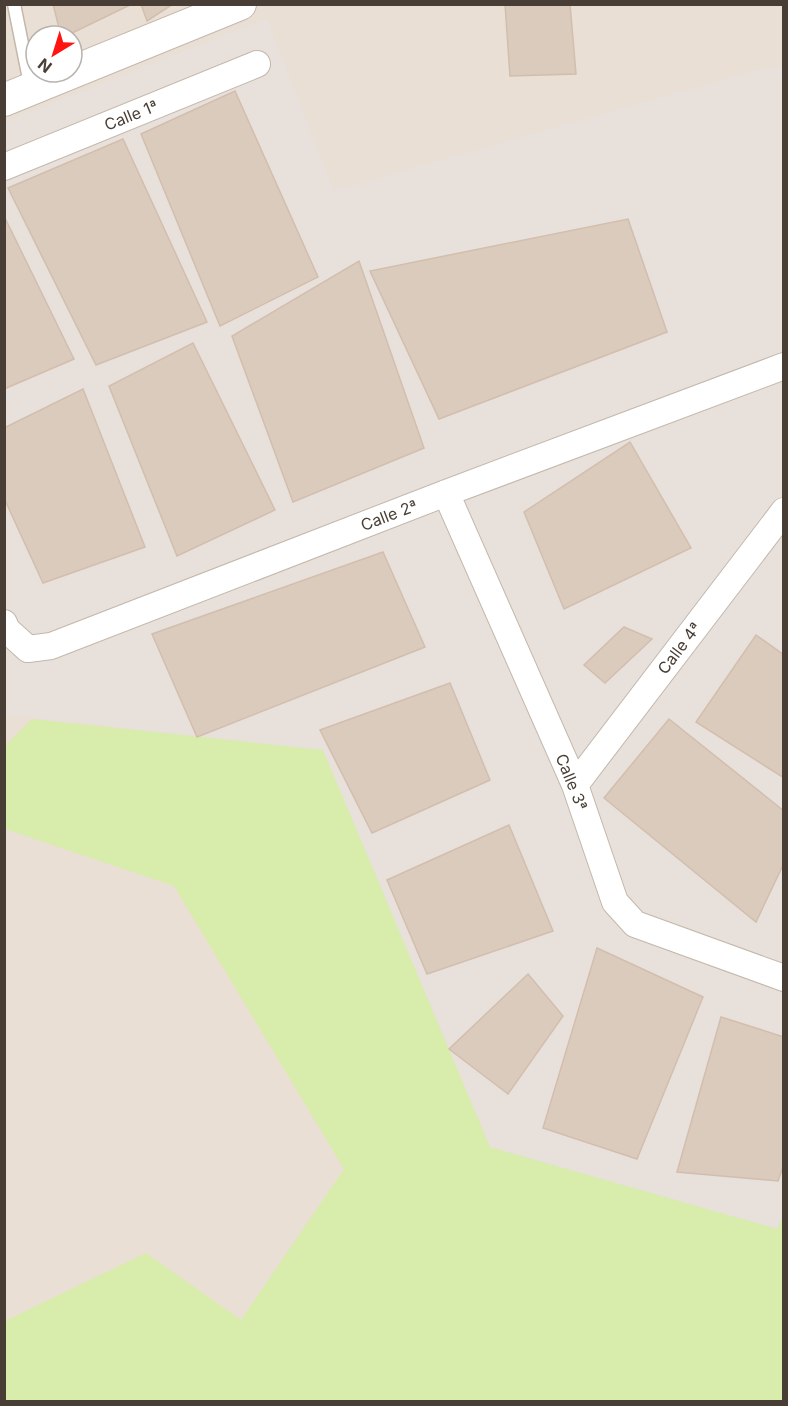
<svg xmlns="http://www.w3.org/2000/svg" width="788" height="1406" font-family="Inter,sans-serif">
<rect width="100%" height="100%" fill="#f4eee6"/>
<!-- residential -->
<path fill="#e9dfd4" fill-rule="evenodd" d="M 5,5 L 783,5 L 783,1401 L 5,1401 ZM 36,36 L 72,36 L 72,72 L 36,72 Z"/>
<!-- industrial -->
<path fill="#e7e0db" d="M 267,18 L 334,190 L 753,71 L 783,65 L 784,1212 L 777,1230 L 490,1147 L 323,750 L 5,715 L 5,121 Z"/>
<!-- green -->
<path fill="#d8ecab" d="M 32,719 L 323,750 L 490,1147 L 777,1229 L 783,1217 L 783,1401 L 5,1401 L 5,1321 L 146,1253 L 241,1320 L 344,1169 L 174,886 L 5,829 L 5,746 Z"/>
<!-- building -->
<path fill="#dacbbd" stroke="#d3bead" stroke-width="1.5" d="M 53,4 L 129,4 L 130,5 L 66,36 L 61,36 Z
M 141,4 L 173,4 L 147,21 Z
M 505,4 L 570,4 L 576,74 L 510,76 Z
M 235,91 L 318,277 L 220,326 L 141,134 Z
M 123,139 L 207,322 L 96,365 L 8,188 Z
M 4,216 L 74,359 L 4,389 Z
M 628,219 L 667,332 L 439,419 L 370,271 Z
M 359,261 L 424,448 L 293,502 L 232,336 Z
M 193,343 L 275,510 L 177,556 L 109,386 Z
M 83,389 L 145,547 L 43,583 L 4,498 L 4,428 Z
M 630,442 L 691,548 L 564,609 L 524,512 Z
M 383,552 L 425,647 L 197,737 L 152,634 Z
M 624,627 L 652,639 L 605,683 L 584,665 Z
M 756,635 L 784,655 L 784,778 L 696,722 Z
M 450,683 L 490,780 L 372,833 L 320,730 Z
M 669,719 L 784,811 L 784,863 L 756,922 L 604,798 Z
M 509,825 L 553,931 L 427,974 L 387,880 Z
M 597,948 L 703,997 L 637,1159 L 543,1128 Z
M 528,974 L 563,1016 L 508,1094 L 449,1049 Z
M 721,1017 L 784,1037 L 784,1164 L 778,1181 L 677,1172 Z"/>
<g fill="none" stroke-linecap="round" stroke-linejoin="round">
<defs>
<path id="service" d="M 14,4 L 31,89"/>
<path id="minor" d="M 4,167 L 257,64
M 446,493 L 575,785 L 615,902 L 635,924 L 784,978
M 4,623 L 7,630 L 28,649 L 51,646 L 446,493 L 784,366
M 575,785 L 784,511"/>
<path id="tertiary" d="M 4,100 L 240,4"/>
</defs>
<!-- service casing -->
<use href="#service" stroke="#c4b7ab" stroke-width="15"/>
<!-- minor casing -->
<use href="#minor" stroke="#c4b7ab" stroke-width="28"/>
<!-- tertiary casing -->
<use href="#tertiary" stroke="#c4b7ab" stroke-width="34"/>
<!-- service -->
<use href="#service" stroke="#fff" stroke-width="12"/>
<!-- minor -->
<use href="#minor" stroke="#fff" stroke-width="26"/>
<!-- tertiary -->
<use href="#tertiary" stroke="#fff" stroke-width="32"/>
</g>
<g text-anchor="middle" dominant-baseline="central" stroke-width="6" stroke-linejoin="round" paint-order="stroke">
<!-- street labels -->
<g font-size="16" fill="#483e35" stroke="#fff">
<text transform="translate(131 115) rotate(-22)">Calle 1ª</text>
<text transform="translate(389 515) rotate(-21)">Calle 2ª</text>
<text transform="translate(679 648) rotate(-53)">Calle 4ª</text>
<text transform="translate(572 782) rotate(68)">Calle 3ª</text>
</g>
</g>
<!-- border -->
<rect width="788" height="1406" fill="none" stroke="#483e35" stroke-width="12"/>
<!-- north arrow -->
<g transform="translate(54 54) rotate(218)"><circle r="28" fill="#ffffff" stroke="#b6b2ae" stroke-width="1.5"/>
<path d="M0-4.5L10 22L0 15L-10 22Z" fill="#ff1412"/>
<text y="-9" font-size="16" font-weight="bold" text-anchor="middle" fill="#483e35">N</text>
</g>
</svg>
